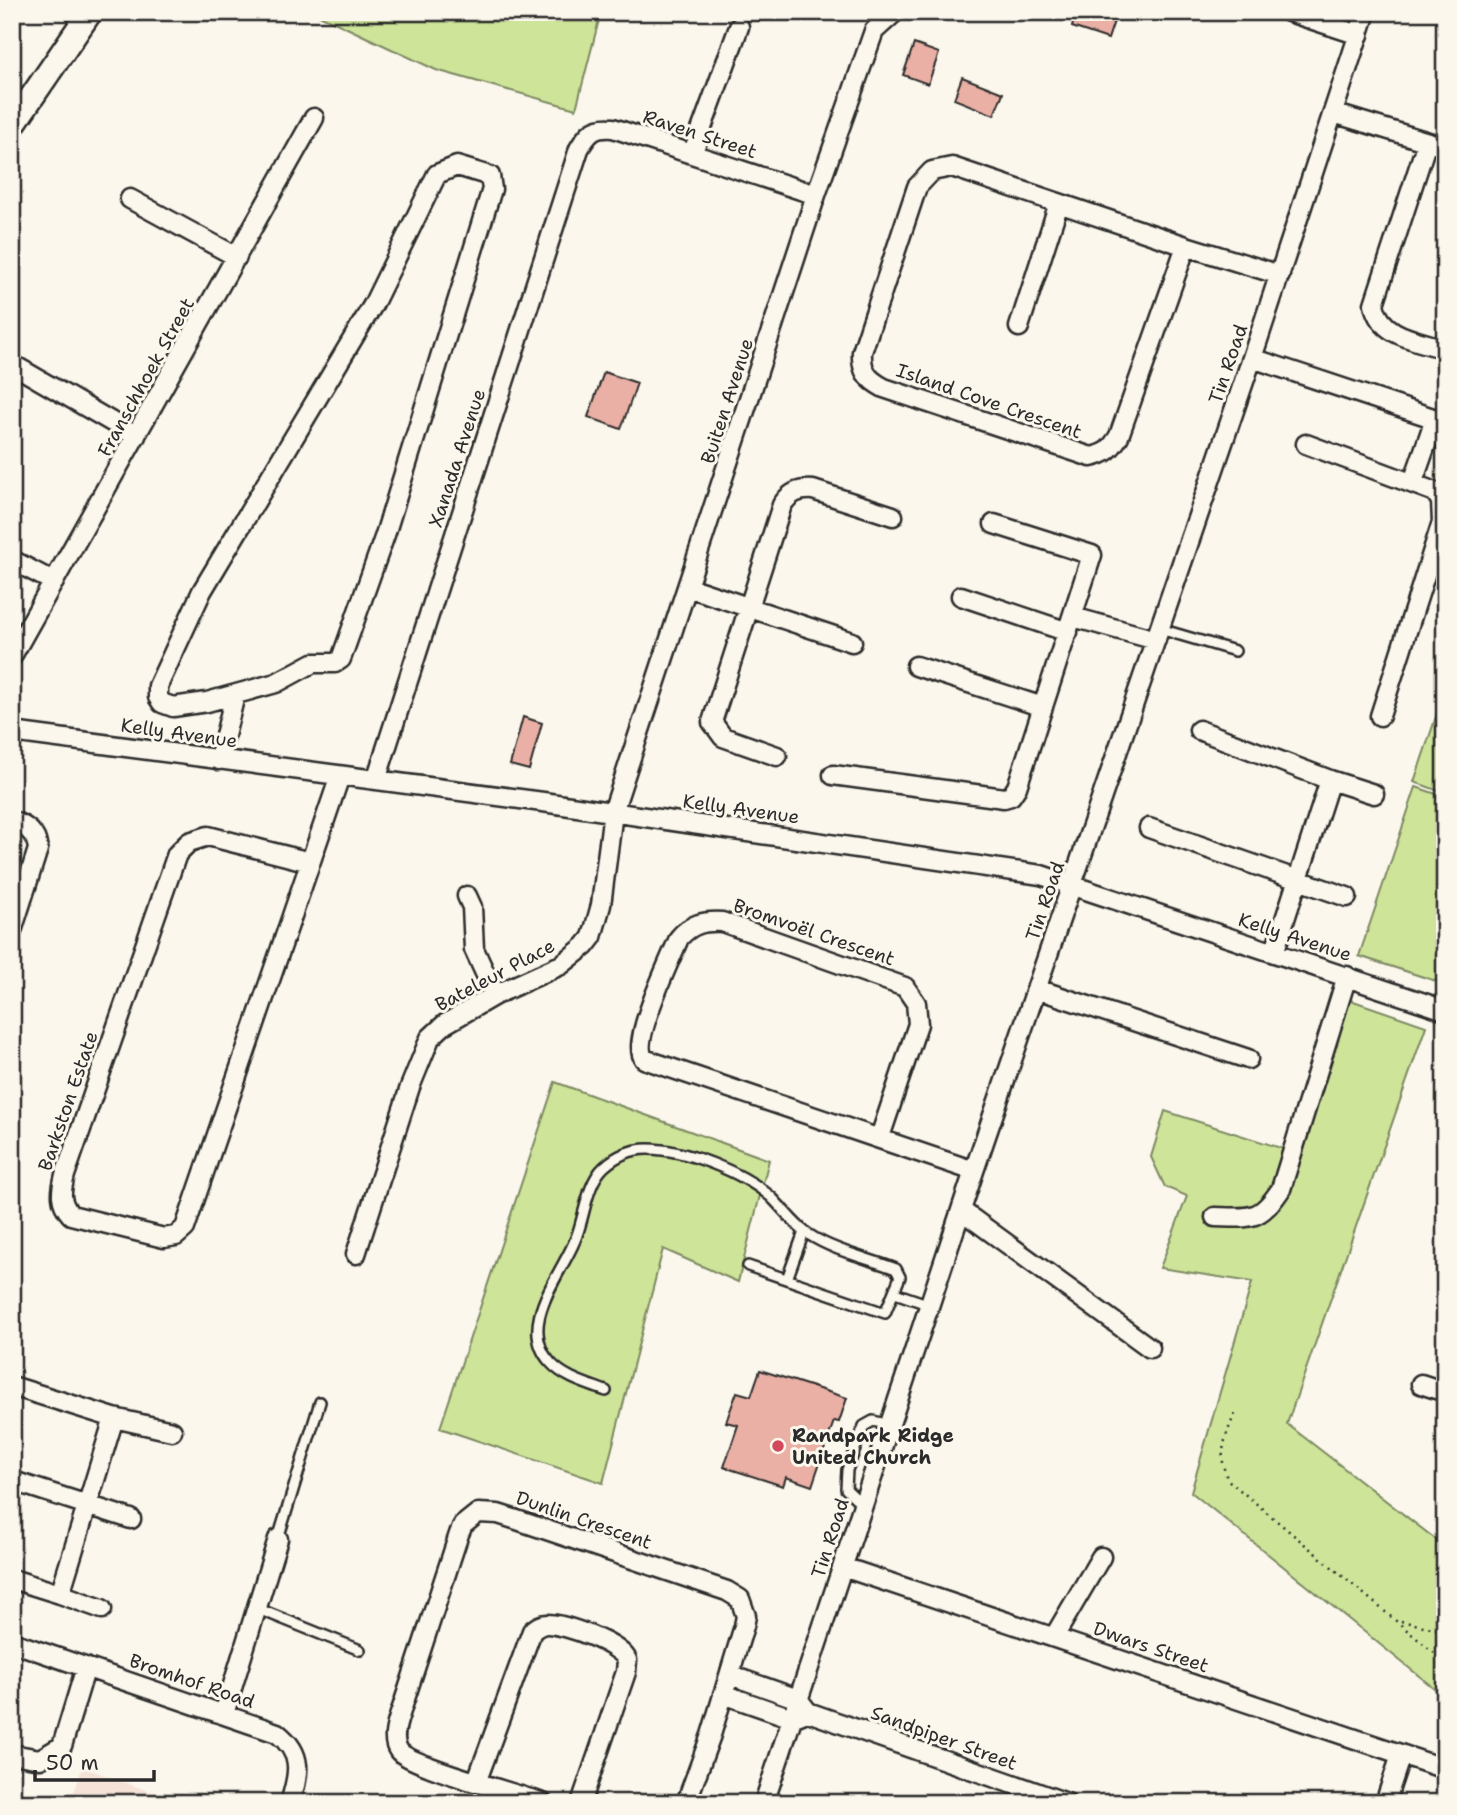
<svg xmlns="http://www.w3.org/2000/svg" width="1457" height="1815" font-family="'Shantell Sans',sans-serif">
<rect width="100%" height="100%" fill="#fbf7ec"/>
<filter id="ink" filterUnits="userSpaceOnUse"><feTurbulence type="fractalNoise" baseFrequency=".0143" numOctaves="2"/><feDisplacementMap in="SourceGraphic" scale="14" xChannelSelector="R" yChannelSelector="G"/><feConvolveMatrix kernelMatrix="1 2 1 2 8 2 1 2 1" color-interpolation-filters="sRGB"/></filter>
<g filter="url(#ink)">
<!-- built -->
<path fill="#f6e2d7" d="M 1319,12 L 1358,12 L 1354,23 Z
M 82,1767 L 182,1803 L 71,1803 Z"/>
<!-- green -->
<path fill="#cee499" stroke="#7c8862" stroke-width="2" d="M 313,12 L 601,12 L 576,109 L 436,70 Z
M 1445,690 L 1445,793 L 1414,782 Z
M 1416,787 L 1445,797 L 1445,984 L 1359,956 Z
M 1336,995 L 1426,1026 L 1287,1424 L 1443,1545 L 1445,1697 L 1191,1492 L 1252,1282 L 1160,1268 L 1187,1196 L 1165,1187 L 1151,1157 L 1165,1111 L 1290,1151 Z
M 555,1082 L 769,1160 L 738,1282 L 663,1249 L 603,1483 L 440,1428 Z"/>
<!-- building -->
<path fill="#eab0a5" stroke="#2b2b2b" stroke-width="2" d="M 1076,12 L 1098,12 L 1115,18 L 1108,39 L 1072,27 Z
M 914,44 L 939,53 L 928,84 L 903,75 Z
M 962,77 L 1003,93 L 994,115 L 954,99 Z
M 604,372 L 637,383 L 621,429 L 588,417 Z
M 523,717 L 542,723 L 529,770 L 510,765 Z
M 760,1370 L 847,1398 L 839,1422 L 834,1421 L 812,1486 L 786,1477 L 783,1486 L 724,1467 L 738,1425 L 726,1422 L 737,1392 L 751,1396 Z"/>
<g fill="none" stroke-linecap="round" stroke-linejoin="round">
<defs>
<path id="service" d="M 1160,629 L 1235,651
M 787,1279 L 804,1232
M 895,1293 L 930,1305
M 606,1391 C 587,1384 564,1378 550,1362 C 515,1323 565,1271 577,1235 C 585,1214 587,1183 604,1167 C 616,1156 632,1149 648,1149 C 685,1149 742,1172 770,1196 C 783,1208 793,1224 808,1234 C 834,1251 867,1258 896,1269 L 900,1277 L 885,1313 L 748,1266
M 863,1505 L 846,1489 L 847,1470 L 864,1426 L 873,1421 L 890,1425
M 278,1539 L 320,1402
M 256,1608 L 360,1650"/>
<path id="minor" d="M 1289,12 L 1359,35
M 1333,113 L 1445,147
M 1427,142 L 1374,304 C 1380,337 1417,340 1445,349
M 693,152 L 739,27
M 457,166 L 490,176 L 492,189 L 385,535 L 341,659 L 335,663 L 313,663 L 276,683 L 207,702 L 173,707 L 162,703 L 158,697 L 158,686 L 202,591 L 373,305 L 437,174 Z
M 952,167 L 1186,246 L 1119,436 C 1111,449 1106,454 1091,457 L 884,388 C 867,379 861,371 862,352 L 917,187 L 932,171 Z
M 130,199 L 237,257
M 1186,246 L 1280,275
M 1019,327 L 1059,203
M 1252,358 L 1445,422
M 12,364 L 136,436
M 1306,444 L 1435,492 L 1441,501 L 1442,522 L 1380,716
M 1413,482 L 1435,419
M 12,560 L 54,582
M 688,587 L 852,642
M 961,596 L 1068,632
M 1073,617 L 1156,640
M 12,656 L 314,118
M 916,666 L 1043,707
M 1199,730 L 1330,780 L 1274,953
M 12,732 L 543,802 L 1041,875 L 1445,1010
M 777,756 L 723,737 L 712,722 L 782,505 C 790,493 798,489 813,490 L 893,516
M 219,760 L 235,695
M 833,775 L 1004,798 L 1011,796 L 1017,787 L 1092,555 L 994,524
M 376,780 L 579,149 C 588,133 594,126 613,128 L 816,195
M 1330,780 L 1374,794
M 12,821 C 27,826 36,833 38,849 L 12,931
M 1149,828 L 1347,897
M 310,862 L 208,836 L 189,842 L 177,854 L 65,1175 C 61,1191 59,1202 71,1215 L 164,1238 L 176,1236 L 185,1228 L 340,776
M 467,896 L 472,907 L 474,949 L 495,995
M 1037,989 L 1248,1059
M 880,1137 L 918,1024 L 916,1003 L 905,987 L 722,922 C 703,921 691,924 679,938 C 670,961 630,1041 644,1059 L 974,1171
M 962,1211 L 1150,1348
M 1215,1217 C 1251,1218 1260,1221 1281,1189 L 1347,976
M 356,1254 L 410,1087 L 430,1038 L 445,1024 L 495,995 L 561,965 L 585,946 L 592,937 L 601,905 L 613,812 L 816,195 L 874,31 L 895,12
M 1421,1384 L 1445,1392
M 12,1386 L 114,1418 L 60,1594 L 12,1579
M 114,1418 L 172,1431
M 13,1481 L 131,1519
M 843,1567 L 1445,1769
M 60,1594 L 102,1609
M 1054,1637 L 1101,1557
M 12,1642 L 277,1733 C 304,1754 299,1774 290,1803
M 730,1675 L 798,1699 L 808,1712 L 1067,1803
M 723,1694 L 792,1718 L 802,1714
M 224,1714 L 278,1539
M 12,1754 L 40,1759 L 62,1746 L 86,1667
M 477,1780 L 532,1631 C 537,1627 541,1624 547,1624 C 565,1624 621,1644 627,1660 L 626,1672 L 581,1803
M 543,1803 C 518,1794 411,1766 399,1751 C 390,1739 398,1720 402,1708 L 459,1534 L 463,1525 L 478,1513 L 498,1514 L 517,1520 L 727,1591 L 740,1599 L 746,1616 L 744,1626 L 711,1735 L 686,1803
M 764,1803 L 974,1171 L 1252,358 L 1366,12
M 1385,1803 L 1401,1755"/>
<path id="tertiary" d="M 12,126 L 90,12"/>
</defs>
<!-- service casing -->
<use href="#service" stroke="#2b2b2b" stroke-width="14"/>
<!-- minor casing -->
<use href="#minor" stroke="#2b2b2b" stroke-width="23"/>
<!-- tertiary casing -->
<use href="#tertiary" stroke="#2b2b2b" stroke-width="28"/>
<!-- path -->
<path stroke="#2b2b2b" stroke-width="2.5" stroke-dasharray="2 5" stroke-linecap="butt" d="M 1235,1414 C 1225,1436 1217,1457 1228,1480 L 1445,1662
M 1401,1621 L 1441,1630 L 1445,1628"/>
<!-- service -->
<use href="#service" stroke="#fbf7ec" stroke-width="9"/>
<!-- minor -->
<use href="#minor" stroke="#fbf7ec" stroke-width="18"/>
<!-- tertiary -->
<use href="#tertiary" stroke="#fbf7ec" stroke-width="23"/>
</g>
</g>
<!-- markers -->
<circle fill="#d1495b" stroke="#fbf7ec" stroke-width="2.5" cx="778" cy="1446" r="7"/>
<g text-anchor="middle" dominant-baseline="central" stroke-width="6" stroke-linejoin="round" paint-order="stroke">
<!-- street labels -->
<g font-size="19" fill="#2b2b2b" stroke="#fbf7ec">
<text transform="translate(700 134) rotate(18)">Raven Street</text>
<text transform="translate(1228 364) rotate(-71)">Tin Road</text>
<text transform="translate(146 377) rotate(-61)">Franschhoek Street</text>
<text transform="translate(727 401) rotate(-72)">Buiten Avenue</text>
<text transform="translate(989 401) rotate(19)">Island Cove Crescent</text>
<text transform="translate(457 458) rotate(-72)">Xanada Avenue</text>
<text transform="translate(179 733) rotate(8)">Kelly Avenue</text>
<text transform="translate(741 809) rotate(8)">Kelly Avenue</text>
<text transform="translate(1045 901) rotate(-71)">Tin Road</text>
<text transform="translate(814 932) rotate(19)">Bromvoël Crescent</text>
<text transform="translate(1295 937) rotate(18)">Kelly Avenue</text>
<text transform="translate(495 975) rotate(-28)">Bateleur Place</text>
<text transform="translate(68 1101) rotate(-71)">Barkston Estate</text>
<text transform="translate(584 1520) rotate(19)">Dunlin Crescent</text>
<text transform="translate(830 1538) rotate(-72)">Tin Road</text>
<text transform="translate(1151 1647) rotate(19)">Dwars Street</text>
<text transform="translate(192 1681) rotate(19)">Bromhof Road</text>
<text transform="translate(944 1738) rotate(20)">Sandpiper Street</text>
</g>
<!-- poi labels -->
<g font-size="19" font-weight="bold" fill="#2b2b2b" stroke="#fbf7ec" text-anchor="start">
<text x="792" y="1435">Randpark Ridge<tspan x="792" dy="22">United Church</tspan></text>
</g>
</g>
<!-- margin -->
<rect width="1457" height="1815" fill="none" stroke="#fbf7ec" stroke-width="42"/>
<rect x="21" y="21" width="1415" height="1773" fill="none" stroke="#2b2b2b" stroke-width="2.5" filter="url(#ink)"/>
<!-- scale -->
<path d="M35 1770v10h119v-10" fill="none" stroke="#2b2b2b" stroke-width="3.5"/>
<text x="46" y="1770" font-size="21" fill="#2b2b2b" stroke="#fbf7ec" stroke-width="5" paint-order="stroke">50 m</text>
</svg>
